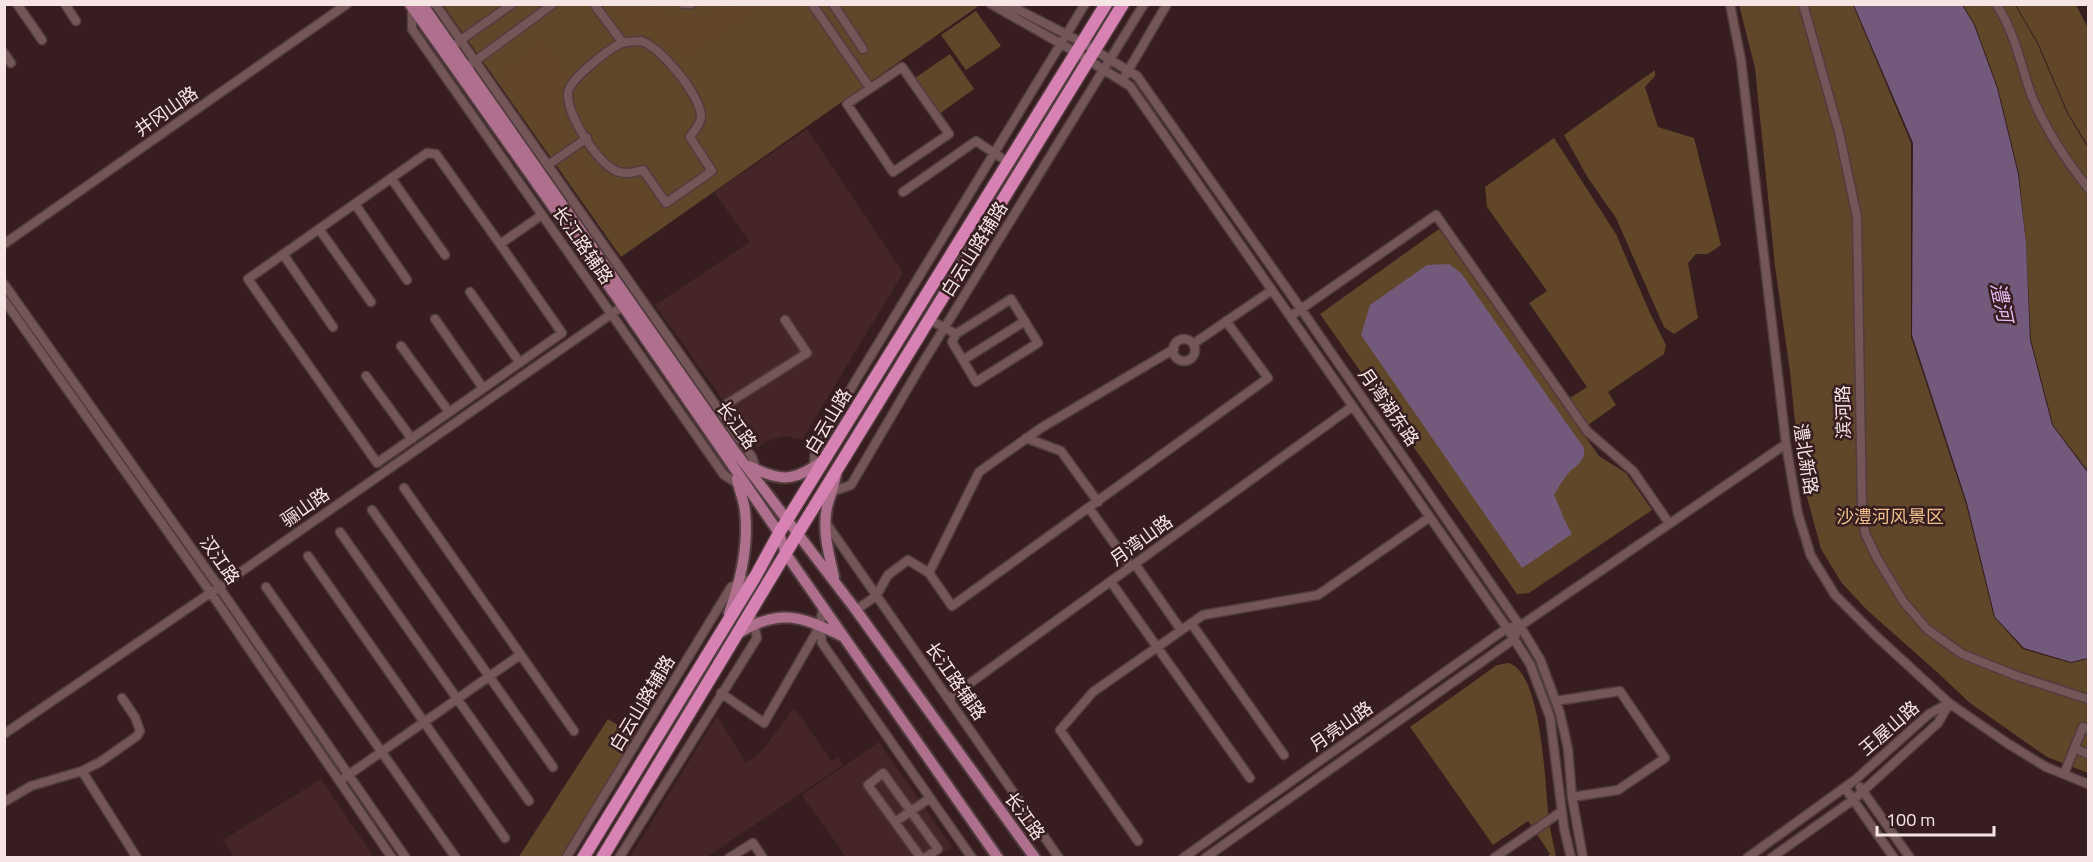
<svg xmlns="http://www.w3.org/2000/svg" width="2093" height="862" font-family="'Titillium Web','Noto Sans SC',sans-serif">
<rect width="100%" height="100%" fill="#361d1f"/>
<!-- built -->
<path fill="#462529" d="M 807,129 L 903,273 L 802,440 L 785,436 L 767,441 L 757,448 L 655,305 L 750,242 L 714,192 Z
M 794,708 L 832,761 L 838,757 L 843,765 L 707,857 L 630,857 L 717,716 L 746,763 L 763,750 Z
M 879,742 L 952,847 L 937,857 L 846,857 L 802,795 Z
M 321,779 L 374,857 L 234,857 L 223,840 Z"/>
<!-- green -->
<path fill="#61472a" d="M 443,5 L 980,5 L 621,257 Z
M 1739,5 L 1853,5 L 1911,143 L 1911,337 L 1966,504 L 1994,617 L 2023,649 L 2071,663 L 2088,659 L 2088,773 L 2047,757 L 1970,703 L 1938,673 L 1867,610 L 1841,582 L 1821,549 L 1800,471 L 1790,372 L 1775,266 L 1755,68 Z
M 1963,5 L 2015,5 L 2038,45 L 2067,113 L 2088,148 L 2088,471 L 2053,425 L 2031,340 L 2026,243 L 2019,174 L 1998,88 L 1975,25 Z
M 976,11 L 1001,46 L 966,70 L 941,35 Z
M 950,54 L 974,89 L 939,114 L 915,78 Z
M 1439,229 L 1599,456 L 1626,473 L 1652,510 L 1529,593 L 1517,594 L 1320,314 Z
M 1508,663 C 1543,671 1545,790 1549,821 C 1551,834 1554,846 1556,857 L 1546,857 L 1550,854 L 1528,821 L 1493,845 L 1410,727 L 1490,670 L 1497,665 Z
M 608,719 L 637,737 L 561,857 L 518,858 Z"/>
<!-- forest -->
<path fill="#614627" d="M 605,5 L 646,5 L 662,9 L 683,11 L 706,11 L 735,5 L 768,5 L 686,62 L 674,52 L 646,35 L 627,34 Z
M 2016,5 L 2076,5 L 2088,28 L 2088,146 L 2068,113 L 2039,45 Z
M 543,34 L 572,75 L 561,97 L 564,121 L 578,147 L 597,170 L 625,184 L 641,180 L 670,219 L 621,254 L 497,78 L 507,63 Z
M 1655,70 L 1655,76 L 1645,87 L 1658,127 L 1694,138 L 1721,245 L 1708,254 L 1696,254 L 1688,263 L 1698,318 L 1674,334 L 1664,327 L 1616,218 L 1588,178 L 1564,135 Z
M 1554,138 L 1616,234 L 1650,313 L 1666,345 L 1664,354 L 1608,392 L 1616,405 L 1588,425 L 1570,398 L 1587,387 L 1529,303 L 1547,291 L 1487,207 L 1485,187 Z"/>
<!-- water -->
<path fill="#735a7b" d="M 1854,5 L 1962,5 L 1974,25 L 1997,88 L 2018,174 L 2026,243 L 2030,340 L 2052,425 L 2088,473 L 2088,658 L 2071,662 L 2024,648 L 1995,617 L 1967,503 L 1912,335 L 1913,143 Z
M 1449,264 L 1461,273 L 1584,448 C 1586,462 1575,465 1567,475 C 1562,481 1558,488 1554,495 C 1561,509 1564,522 1572,534 L 1522,568 L 1361,335 L 1370,305 L 1427,265 Z"/>
<g fill="none" stroke-linecap="round" stroke-linejoin="round">
<defs>
<path id="minor" d="M 17,4 L 42,40
M 65,4 L 76,21
M 433,4 L 436,5 L 475,61 L 752,457 L 757,472
M 594,4 L 623,43
M 683,4 L 691,4
M 812,4 L 870,88
M 833,4 L 863,49
M 991,4 L 1077,53 L 1130,86 L 1507,628 L 1530,664 L 1550,717 L 1564,828 L 1571,858
M 1007,4 L 1083,43 L 1137,76 L 1301,309 L 1520,626 L 1540,659 L 1560,713 L 1568,749 L 1572,797 L 1583,858
M 1730,4 L 1741,60 L 1786,444 L 1798,514 L 1811,556 L 1835,595 L 1875,635 L 1949,703 L 2007,743 L 2046,767 L 2088,784
M 1803,4 L 1839,132 L 1857,217 L 1862,507 L 1865,533 L 1877,558 L 1903,601 L 1927,629 L 1962,654 L 2017,676 L 2088,699
M 1996,4 C 2015,32 2020,63 2031,94 C 2045,129 2065,159 2088,188
M 412,7 L 412,29 L 724,475 L 740,485
M 641,41 C 660,46 701,96 701,116 C 701,124 694,131 690,137 L 712,171 L 666,203 L 643,170 C 634,172 625,175 616,171 C 596,161 567,115 568,93 C 568,80 610,48 622,43 C 627,41 635,42 641,41 Z
M 458,42 L 512,4
M 4,53 L 11,63
M 471,64 L 553,4
M 902,67 L 949,134 L 893,172 L 847,104 Z
M 1122,81 L 1167,4
M 548,165 L 587,138
M 391,178 L 445,255
M 903,192 L 976,141 L 1009,163
M 355,204 L 407,280
M 319,229 L 371,302
M 4,244 L 347,4
M 500,244 L 562,333 L 377,463 L 248,279 L 427,153 L 436,154 L 500,244 L 542,215
M 283,254 L 333,327
M 4,284 L 219,587 L 406,858
M 470,292 L 520,363
M 4,300 L 211,593 L 392,858
M 1291,316 L 1436,215 L 1587,431 L 1633,471 L 1669,523
M 435,319 L 483,388
M 930,320 L 956,334 L 952,342 L 976,382 L 1038,343 L 1011,299 L 956,334
M1173 350a11 11 0 1 1 22 0a11 11 0 1 1-22 0Z
M 1193,344 L 1272,290
M 401,346 L 449,412
M 1174,349 L 1041,428 L 979,472 L 929,573 L 952,606 L 1268,378 L 1226,321
M 963,360 L 1025,321
M 366,376 L 412,439
M 719,409 L 807,353 L 785,320
M 1026,438 L 1061,451 L 1098,502
M 813,472 L 815,451 L 856,380 L 1085,4
M 404,488 L 574,731
M 828,493 L 851,485 L 919,369 L 1144,4
M 1089,508 L 1131,567
M 372,510 L 553,767
M 826,523 L 1059,858
M 340,532 L 529,801
M 308,556 L 505,838
M 1135,564 L 1181,630
M 1111,582 L 1250,778
M 266,587 L 456,858
M 823,608 L 820,625 L 822,643 L 972,858
M 856,610 L 876,596 L 888,575 L 908,560 L 929,573
M 1191,623 L 1284,755
M 721,693 L 764,723 L 820,626
M 948,699 L 1353,406
M 1556,701 L 1620,691 L 1665,758 L 1618,790 L 1572,797
M 4,734 L 219,587 L 623,306
M 2074,748 L 2088,754
M 82,771 L 100,762 L 137,736 L 140,731 L 135,717 L 122,698
M 2064,774 L 2083,727 L 2088,729
M 344,778 L 520,655
M 1860,787 L 1910,858
M 1845,788 L 1894,858
M 4,802 L 31,786 L 82,771 L 137,858
M 895,822 L 930,798
M 1138,841 L 1060,730 L 1093,692 L 1203,615 L 1318,595 L 1430,517
M 566,858 L 731,587 L 755,577
M 619,858 L 757,638 L 753,619
M 729,858 L 753,843 L 763,858
M 921,858 L 868,785 L 883,773 L 938,849 L 925,858
M 1183,858 L 1507,628 L 1520,626 L 1786,444
M 1205,858 L 1514,639 L 1516,634
M 1494,858 L 1562,811
M 1747,858 L 1855,780 L 1929,714 L 1949,703
M 1771,858 L 1853,800 L 1938,723 L 1949,704"/>
<path id="major" d="M 410,4 L 623,306 L 779,533 L 786,554 L 998,858
M 422,4 L 736,453 L 856,610 L 1035,858
M 749,466 C 779,481 793,483 822,461
M 834,577 C 829,554 822,531 827,507 C 830,496 834,486 836,475
M 729,613 C 741,580 749,546 745,511 C 744,500 739,490 737,479
M 739,633 C 779,608 801,616 842,636"/>
<path id="highway" d="M 583,858 L 755,577 L 779,533 L 1106,4
M 602,858 L 798,533 L 1123,4"/>
</defs>
<!-- minor casing -->
<use href="#minor" stroke="#513c3e" stroke-width="11"/>
<!-- major casing -->
<use href="#major" stroke="#513c3e" stroke-width="14"/>
<!-- highway casing -->
<use href="#highway" stroke="#513c3e" stroke-width="15"/>
<!-- minor -->
<use href="#minor" stroke="#745658" stroke-width="8"/>
<!-- major -->
<use href="#major" stroke="#af708e" stroke-width="10"/>
<!-- highway -->
<use href="#highway" stroke="#d782b2" stroke-width="12"/>
</g>
<g text-anchor="middle" dominant-baseline="central" stroke-width="5" stroke-linejoin="round" paint-order="stroke">
<!-- street labels -->
<g font-size="18" fill="#f7e5e6" stroke="#361d1f">
<text transform="translate(166 111) rotate(-35)">井冈山路</text>
<text transform="translate(583 245) rotate(55)">长江路辅路</text>
<text transform="translate(974 249) rotate(-58)">白云山路辅路</text>
<text transform="translate(1389 407) rotate(55)">月湾湖东路</text>
<text transform="translate(1843 412) rotate(-91)">滨河路</text>
<text transform="translate(828 421) rotate(-59)">白云山路</text>
<text transform="translate(737 425) rotate(54)">长江路</text>
<text transform="translate(1806 459) rotate(81)">澧北新路</text>
<text transform="translate(305 507) rotate(-35)">骊山路</text>
<text transform="translate(1141 540) rotate(-36)">月湾山路</text>
<text transform="translate(220 560) rotate(55)">汉江路</text>
<text transform="translate(956 681) rotate(55)">长江路辅路</text>
<text transform="translate(642 703) rotate(-59)">白云山路辅路</text>
<text transform="translate(1341 726) rotate(-35)">月亮山路</text>
<text transform="translate(1889 728) rotate(-41)">王屋山路</text>
<text transform="translate(1025 816) rotate(54)">长江路</text>
</g>
<!-- park labels -->
<g font-size="18" fill="#f1c18c" stroke="#361d1f">
<text x="1890" y="516">沙澧河风景区</text>
</g>
<!-- water labels -->
<g font-size="20" font-style="italic" fill="#e6bbf2" stroke="#361d1f">
<text transform="translate(2002 302) rotate(78)">澧河</text>
</g>
</g>
<!-- border -->
<rect width="2093" height="862" fill="none" stroke="#f7e5e6" stroke-width="12"/>
<!-- scale -->
<path d="M1877 826v9h117v-9" fill="none" stroke="#f7e5e6" stroke-width="3"/>
<text x="1886" y="826" font-size="18" fill="#f7e5e6" stroke="#361d1f" stroke-width="4.5" paint-order="stroke">100 m</text>
</svg>
